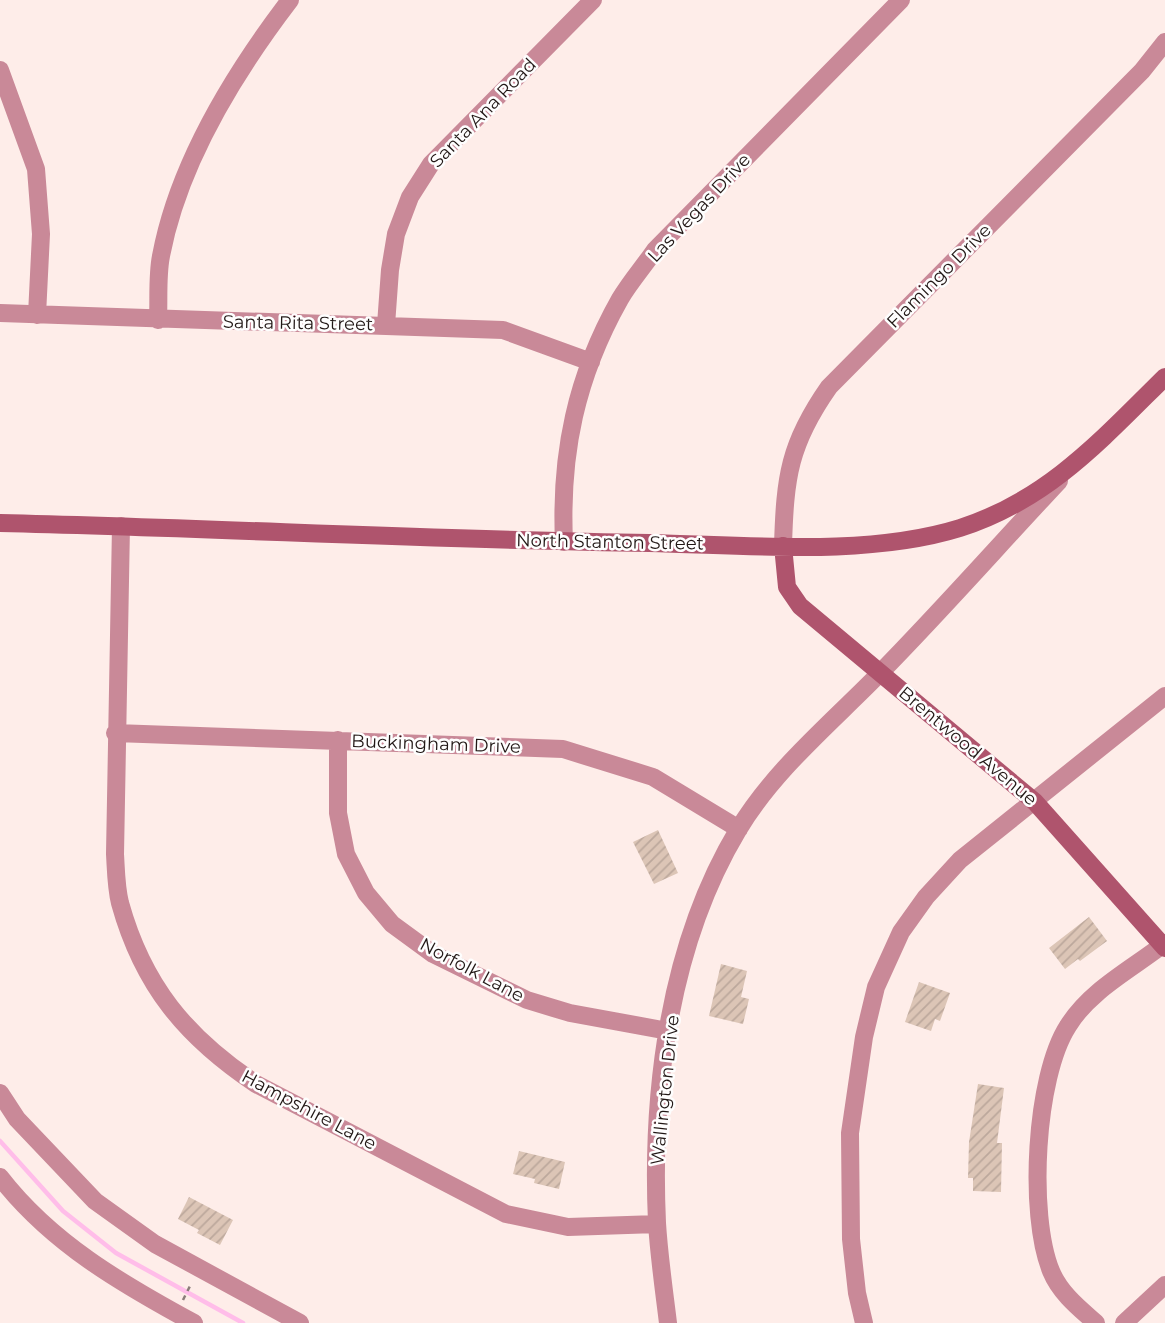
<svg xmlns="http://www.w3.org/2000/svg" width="1165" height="1323" font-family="Montserrat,sans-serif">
<defs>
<pattern id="building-hatch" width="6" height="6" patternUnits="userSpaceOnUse" patternTransform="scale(1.75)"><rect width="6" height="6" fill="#dcc5b6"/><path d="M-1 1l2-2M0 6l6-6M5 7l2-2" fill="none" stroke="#bca89c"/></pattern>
</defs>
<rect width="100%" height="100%" fill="#feede9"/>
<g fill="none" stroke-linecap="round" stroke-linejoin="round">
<!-- stream -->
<path stroke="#ffbde9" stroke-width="4.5" d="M 0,1141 L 63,1211 L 116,1253 L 243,1323"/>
</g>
<!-- building -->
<path fill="url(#building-hatch)" d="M 658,830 L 678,873 L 654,884 L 633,842 Z
M 1089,917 L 1107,941 L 1080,961 L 1078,959 L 1065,969 L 1049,948 Z
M 721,964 L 747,971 L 741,997 L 749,999 L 743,1024 L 709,1016 Z
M 919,982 L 950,993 L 940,1021 L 935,1019 L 931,1031 L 905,1022 Z
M 978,1084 L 1004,1088 L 997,1143 L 1002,1143 L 1001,1192 L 973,1191 L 973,1178 L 968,1178 L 969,1142 Z
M 519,1151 L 565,1162 L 559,1189 L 534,1183 L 535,1179 L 513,1174 Z
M 189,1197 L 233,1220 L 220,1245 L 197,1233 L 199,1230 L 178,1219 Z"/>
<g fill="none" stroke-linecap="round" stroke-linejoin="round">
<!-- path -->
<path stroke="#8b7d7a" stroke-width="2.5" stroke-dasharray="5 5" stroke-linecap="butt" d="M 183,1300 L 191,1284"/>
<!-- street -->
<path stroke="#c98998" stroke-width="18" d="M 0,70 L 36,169 L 41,234 L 37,315
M 0,313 L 503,330 L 591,362
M 158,320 C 159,299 157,276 161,256 C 178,165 235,72 290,0
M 386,325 L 390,270 L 396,234 L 410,197 L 431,164 L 593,0
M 121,526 L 115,854 C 116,870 116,887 120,903 C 143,986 186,1037 256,1084 L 506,1214 L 568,1227 L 657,1224
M 564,542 C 560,453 576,377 620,299 C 630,282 644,266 655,250 L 901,0
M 783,546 C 785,477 789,444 829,387 L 1142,71 L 1165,42
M 115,733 L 563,749 L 653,777 L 739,829
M 338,740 L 338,813 L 346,854 L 366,893 L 392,924 L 433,954 L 527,1000 L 570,1013 L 668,1031
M 0,1093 L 17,1119 L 95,1201 L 155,1244 L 300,1323
M 0,1177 C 51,1243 122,1284 194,1323
M 668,1323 C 664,1290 659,1256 657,1223 C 651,1091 669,945 738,830 C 774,770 830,724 879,674 C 941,611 999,545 1059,481
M 864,1323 L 857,1293 L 851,1239 L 850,1133 L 864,1037 L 876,987 L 901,932 L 926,897 L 960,860 L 1165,696
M 1096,1323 C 1079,1308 1060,1293 1051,1271 C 1028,1215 1035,1077 1068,1026 C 1090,990 1132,969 1165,943
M 1124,1323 L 1165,1285"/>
<!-- secondary -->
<path stroke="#af546d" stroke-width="18" d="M 0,523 C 217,528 433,540 649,543 C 747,545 867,557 960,528 C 1048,500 1102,439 1165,377
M 783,546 L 787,587 L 800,606 L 1035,802 L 1165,948"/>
</g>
<g text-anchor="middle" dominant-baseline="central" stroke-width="5" stroke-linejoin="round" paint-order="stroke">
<!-- street labels -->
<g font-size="18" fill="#211715" stroke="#fefefe">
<text transform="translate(483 113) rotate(-46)">Santa Ana Road</text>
<text transform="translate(699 208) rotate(-47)">Las Vegas Drive</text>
<text transform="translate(939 276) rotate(-45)">Flamingo Drive</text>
<text transform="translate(298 323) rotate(1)">Santa Rita Street</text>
<text transform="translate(610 542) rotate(1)">North Stanton Street</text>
<text transform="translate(436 744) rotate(2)">Buckingham Drive</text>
<text transform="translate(968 746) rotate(40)">Brentwood Avenue</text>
<text transform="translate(472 970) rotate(28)">Norfolk Lane</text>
<text transform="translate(665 1090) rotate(-84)">Wallington Drive</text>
<text transform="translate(309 1110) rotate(28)">Hampshire Lane</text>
</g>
</g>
</svg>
